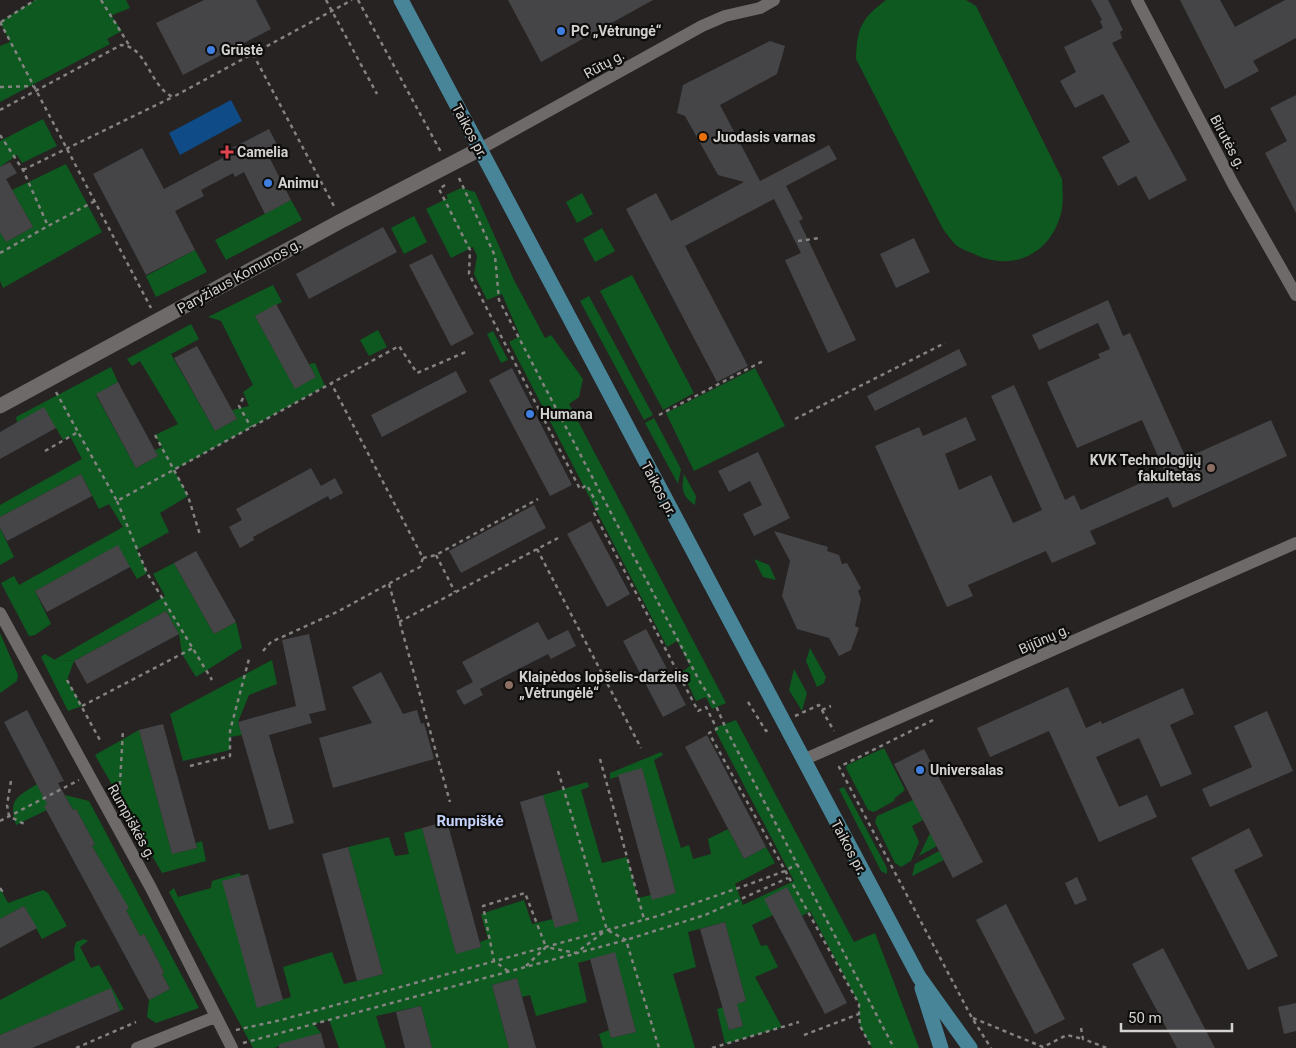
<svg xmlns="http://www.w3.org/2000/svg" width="1296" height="1048" font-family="Roboto,sans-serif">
<rect width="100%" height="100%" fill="#262322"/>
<!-- green -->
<path fill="#0e591f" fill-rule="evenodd" d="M 35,0 L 101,0 L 122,31 L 107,39 L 110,44 L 0,102 L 0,46 L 10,42 L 0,22 Z
M 886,0 L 966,0 L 976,6 L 1062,179 C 1063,193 1064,207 1059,220 C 1045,259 1007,271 972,253 C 966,251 959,248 955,244 C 951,240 947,234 943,229 L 856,59 C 857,28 861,19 886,0 Z
M 43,119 L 57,146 L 22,163 L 17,155 L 0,167 L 0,141 Z
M 66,164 L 102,232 L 3,288 L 0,281 L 0,232 L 6,242 L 33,227 L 12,190 Z
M 461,188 L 475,192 L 514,280 L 545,338 L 551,335 L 583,379 L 579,397 L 569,404 L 726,703 L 712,709 L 706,697 L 696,701 L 682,672 L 690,666 L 677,641 L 667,647 L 509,342 L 520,336 L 502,294 L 487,300 L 474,274 L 477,256 L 473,247 L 451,258 L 426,209 L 448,198 L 446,195 Z
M 582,193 L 593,214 L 577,223 L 566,202 Z
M 291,200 L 302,220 L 226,260 L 215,240 Z
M 414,216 L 427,242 L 404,254 L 391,228 Z
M 602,228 L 615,251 L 595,262 L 583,239 Z
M 195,250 L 207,272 L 156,297 L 146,276 Z
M 632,275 L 694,393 L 663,410 L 600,291 Z
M 273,285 L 282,302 L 255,316 L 295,388 L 316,377 L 309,364 L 315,363 L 325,386 L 174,470 L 188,496 L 160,513 L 169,532 L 137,550 L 147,573 L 137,579 L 118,546 L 35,591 L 51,624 L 35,635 L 29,636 L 1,583 L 14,576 L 19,585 L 123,527 L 109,504 L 99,509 L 81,474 L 0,517 L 0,505 L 82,459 L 70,436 L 63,440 L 56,428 L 17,423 L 16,417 L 111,367 L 118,382 L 96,395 L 136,468 L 158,456 L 155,450 L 162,447 L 155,435 L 178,424 L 140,361 L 132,366 L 127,359 L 191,324 L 199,339 L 171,354 L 215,431 L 237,419 L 232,410 L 249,406 L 243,392 L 253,385 L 221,321 L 208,317 Z
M 589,296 L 653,415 L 644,420 L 580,301 Z
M 378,330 L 387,347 L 369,356 L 360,340 Z
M 493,331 L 508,360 L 501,363 L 487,334 Z
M 755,368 L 785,426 L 694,471 L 666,413 Z
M 654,418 L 681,469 L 678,484 L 645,423 Z
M 684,474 L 696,496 L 695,505 C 682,497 681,488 684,474 Z
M 0,528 L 14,557 L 0,565 Z
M 754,559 L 769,565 L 776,580 L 763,577 Z
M 174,563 L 214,634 L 236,622 L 242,648 L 196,677 L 182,654 L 179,634 L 166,611 L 74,661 L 54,660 L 165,596 L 153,574 Z
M 810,648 L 826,677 L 824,683 L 817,687 L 806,661 Z
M 272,660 L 277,684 L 249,695 L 238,722 L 242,735 L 230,737 L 230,750 L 183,761 L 170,714 Z
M 794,669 L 807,693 L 802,711 L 789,690 Z
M 736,720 L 854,942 L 875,933 L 919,1048 L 872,1048 L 860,1026 L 859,1004 L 810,911 L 802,916 L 773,915 L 752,925 L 761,946 L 767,945 L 778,967 L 755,977 L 782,1027 L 725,1044 L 717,1009 L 746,1001 L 725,922 L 688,932 L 696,967 L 673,974 L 695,1048 L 603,1048 L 599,1034 L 609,1030 L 611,1038 L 636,1032 L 614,953 L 578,963 L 587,1002 L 536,1016 L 530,995 L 522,997 L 517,978 L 492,985 L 509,1048 L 432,1048 L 421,1006 L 376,1016 L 386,1048 L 339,1048 L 329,1020 L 314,1024 L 321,1033 L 274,1048 L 253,1048 L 169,892 L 174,888 L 178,897 L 211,888 L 212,881 L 239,873 L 242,876 L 257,1007 L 291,997 L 283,967 L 332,952 L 344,984 L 383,974 L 348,847 L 389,837 L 395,856 L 409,854 L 404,833 L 422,828 L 456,953 L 481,947 L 480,942 L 488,939 L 481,914 L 524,900 L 532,924 L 553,919 L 579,921 L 543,795 L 587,782 L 589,787 L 581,790 L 602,863 L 627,857 L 638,898 L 651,895 L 653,899 L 676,893 L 642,769 L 610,779 L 610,773 L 661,752 L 663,755 L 654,760 L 681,848 L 689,845 L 693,859 L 711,854 L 708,839 L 728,829 L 744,859 L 766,847 L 775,863 L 735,884 L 743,905 L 794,881 L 714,728 ZM 741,1019 L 743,1026 L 729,1030 L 727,1022 Z
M 139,730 L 172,854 L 197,848 L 196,843 L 202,841 L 206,861 L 162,873 L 95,755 Z
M 884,748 L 905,790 L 895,798 L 894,801 L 874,812 L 868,810 L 846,768 L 847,765 Z
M 37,784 L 48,804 L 47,810 L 16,825 C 8,799 17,797 37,784 Z
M 844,787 L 887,868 L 887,874 L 881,871 L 839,789 Z
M 65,795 L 89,801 L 199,1008 L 156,1023 L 147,1017 L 149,1000 L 170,989 L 162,974 L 164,972 L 144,934 L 140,936 L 126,910 L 128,908 L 92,846 L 95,844 L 76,809 L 73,810 Z
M 913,800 L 923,820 L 912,826 L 919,842 L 911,861 L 901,867 L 895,863 L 875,822 L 877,816 Z
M 930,833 L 937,846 L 919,856 Z
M 939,851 L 944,860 L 912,876 L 915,864 Z
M 0,888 L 8,903 L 43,890 L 48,893 L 67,926 L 42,939 L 24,906 L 0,919 Z
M 84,939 L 88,941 L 80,947 L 91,968 L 99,965 L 124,1009 L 120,1011 L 111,989 L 0,1035 L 0,1000 L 75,960 L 74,949 L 76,942 Z"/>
<!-- forest -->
<path fill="#0c5a1f" d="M 101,0 L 126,0 L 130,8 L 110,16 Z
M 0,633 L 18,675 L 17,681 L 0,693 Z
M 45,654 L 55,660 L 74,661 L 67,680 L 82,706 L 68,711 L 41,657 Z"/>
<!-- water -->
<path fill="#0f4b87" d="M 231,100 L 242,121 L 180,155 L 169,133 Z"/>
<!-- building -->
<path fill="#454548" d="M 204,0 L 256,0 L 271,29 L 183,75 L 156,23 Z
M 508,0 L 653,0 L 541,62 Z
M 1091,0 L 1108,0 L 1123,30 L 1120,32 L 1122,38 L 1112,43 L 1187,180 L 1149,200 L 1136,176 L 1118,186 L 1102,157 L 1130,142 L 1103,94 L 1075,108 L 1060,81 L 1076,72 L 1064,47 L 1103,28 L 1100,21 L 1102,20 Z
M 1180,0 L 1220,0 L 1235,27 L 1285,0 L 1296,0 L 1296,38 L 1253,61 L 1259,71 L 1225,89 Z
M 770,41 L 785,46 L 777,74 L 720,105 L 760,181 L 829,145 L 837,159 L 786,186 L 803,219 L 799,221 L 856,340 L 828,353 L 785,260 L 801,253 L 774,199 L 685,246 L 748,366 L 717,382 L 626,209 L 656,193 L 671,221 L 744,182 L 718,175 L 685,116 L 677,113 L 683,85 Z
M 1296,95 L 1296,213 L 1265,153 L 1287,141 L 1270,108 Z
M 269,129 L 277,145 L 266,151 L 291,200 L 265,214 L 244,172 L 235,177 L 233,173 L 201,190 L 204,196 L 175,211 L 195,250 L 146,275 L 93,174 L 142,148 L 164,189 L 230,154 L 228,150 Z
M 10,162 L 17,173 L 6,179 L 33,227 L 6,242 L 0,232 L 0,167 Z
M 383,227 L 397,252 L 309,299 L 296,274 Z
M 914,238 L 930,272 L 896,288 L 880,254 Z
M 432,254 L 474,334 L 451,346 L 409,265 Z
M 1108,300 L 1123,336 L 1130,333 L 1186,458 L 1271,420 L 1287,456 L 1173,508 L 1168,497 L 1090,531 L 1096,544 L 1052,563 L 1046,551 L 968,585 L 973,596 L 947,607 L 875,446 L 919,427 L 923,436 L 966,417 L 976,440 L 945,454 L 959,490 L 991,475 L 1013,523 L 1042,510 L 991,396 L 1014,385 L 1065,500 L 1074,495 L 1081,510 L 1165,472 L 1142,420 L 1077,448 L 1047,382 L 1100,358 L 1098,354 L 1110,349 L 1098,323 L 1039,350 L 1032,335 Z
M 276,304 L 316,377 L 295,389 L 255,316 Z
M 197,346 L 237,419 L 215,431 L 174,358 Z
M 959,349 L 967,365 L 875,411 L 867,396 Z
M 512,368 L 572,485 L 550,496 L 489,380 Z
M 456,371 L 467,392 L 382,437 L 371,415 Z
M 118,382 L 158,456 L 136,468 L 96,394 Z
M 44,407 L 56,428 L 0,459 L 0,432 Z
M 758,452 L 790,518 L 754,536 L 743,514 L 762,505 L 750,481 L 729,492 L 718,471 Z
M 311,468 L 321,486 L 335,478 L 343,493 L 330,500 L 328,496 L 253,537 L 254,540 L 240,548 L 229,527 L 242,520 L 236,509 Z
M 81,474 L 92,496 L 7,541 L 0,528 L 0,517 Z
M 534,505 L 546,528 L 461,573 L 449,551 Z
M 591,521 L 630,594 L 607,607 L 567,534 Z
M 774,531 L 828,547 L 827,551 L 839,555 L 842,564 L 847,563 L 861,588 L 858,591 L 861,599 L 855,626 L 859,628 L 851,650 L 839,656 L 829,638 L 797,629 L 782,596 L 790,561 Z
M 118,545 L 130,567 L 47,612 L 35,591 Z
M 196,551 L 236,622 L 214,634 L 174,563 Z
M 166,611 L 179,634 L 87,684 L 74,661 Z
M 538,622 L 548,640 L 568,630 L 576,646 L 551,659 L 548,654 L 480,689 L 483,695 L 464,705 L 456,691 L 473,682 L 462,662 Z
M 646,629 L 686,705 L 663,717 L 623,641 Z
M 309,634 L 326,710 L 309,714 L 312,723 L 269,735 L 294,823 L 269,830 L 238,722 L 296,706 L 282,640 Z
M 381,672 L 403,714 L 417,710 L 421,724 L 424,723 L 434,759 L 333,788 L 319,738 L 372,723 L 352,687 Z
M 1068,687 L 1086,728 L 1101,721 L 1102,724 L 1183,688 L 1194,714 L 1170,725 L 1192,774 L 1161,787 L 1139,738 L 1096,757 L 1119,807 L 1147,795 L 1157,817 L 1099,842 L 1049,731 L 990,757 L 977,728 Z
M 27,710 L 64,781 L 58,783 L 73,810 L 76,809 L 95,844 L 92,846 L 129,908 L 126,910 L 140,936 L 144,934 L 164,972 L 162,974 L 170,989 L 149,1000 L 44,806 L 47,804 L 4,722 Z
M 1267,711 L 1293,771 L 1210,807 L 1202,789 L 1252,767 L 1234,726 Z
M 163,724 L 197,848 L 172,854 L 139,730 Z
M 707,735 L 766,847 L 744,859 L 685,747 Z
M 924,749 L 983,862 L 953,878 L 894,764 Z
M 642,768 L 676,893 L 652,900 L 618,775 Z
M 543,795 L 579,921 L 555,928 L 520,802 Z
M 447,821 L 481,947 L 456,954 L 422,828 Z
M 1249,828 L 1263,856 L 1234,870 L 1278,956 L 1248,970 L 1191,858 Z
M 348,847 L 383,974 L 357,981 L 322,854 Z
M 248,874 L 283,1000 L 257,1008 L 222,881 Z
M 1077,877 L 1087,900 L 1075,905 L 1065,883 Z
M 787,887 L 847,1003 L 825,1014 L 764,899 Z
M 1006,904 L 1065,1019 L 1035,1034 L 976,920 Z
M 24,906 L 37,928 L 0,948 L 0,919 Z
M 725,922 L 746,1001 L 737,1004 L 743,1026 L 729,1030 L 700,929 Z
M 1163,948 L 1215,1048 L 1177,1048 L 1132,964 Z
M 615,952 L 636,1032 L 611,1038 L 590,959 Z
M 517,978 L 522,997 L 536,1048 L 509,1048 L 492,985 Z
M 111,988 L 120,1011 L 32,1048 L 0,1048 L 0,1035 Z
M 1296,1003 L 1296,1031 L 1284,1034 L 1278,1007 Z
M 421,1006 L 432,1048 L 405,1048 L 396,1012 Z
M 321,1033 L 325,1048 L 279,1048 L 279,1044 Z"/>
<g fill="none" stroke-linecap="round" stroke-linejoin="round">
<!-- path -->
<path stroke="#848382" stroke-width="2.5" stroke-dasharray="4 4" stroke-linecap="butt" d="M 101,0 L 129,45
M 326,0 L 377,94
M 358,0 L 442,154
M 0,22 L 151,308
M 1,22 L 35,0
M 253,54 L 335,208
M 0,87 L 33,86
M 0,110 L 121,45 C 147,46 149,86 173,97 L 352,0
M 0,135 L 23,170 L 48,226 L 95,201
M 23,170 L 173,97
M 459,178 L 495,256 L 499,300 L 700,682 L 716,706 L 727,731 L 894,1048
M 445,185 L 439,189 L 470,250 L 469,274 L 580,489 L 587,485 L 599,508 L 593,511 L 698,711 L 706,707 L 717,729 L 709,733 L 859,1004 L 859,1014
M 798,241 L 820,238
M 0,253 L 48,226
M 56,392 L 78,432
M 243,398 L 239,406 L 251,427
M 659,415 L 765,360
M 795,419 L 945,343
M 155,435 L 188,496 L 200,535
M 45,451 L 78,432 L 117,501 L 399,346 L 417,373 L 468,351
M 117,501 L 147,573 L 212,680
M 537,549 L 641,748
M 436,555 L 455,592
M 423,558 L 436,555 L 538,499
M 389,584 L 450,802
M 399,622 L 558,538
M 263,651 L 271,642 L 337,612 L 412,571 L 420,567 L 423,558 L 331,383
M 67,680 L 101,742
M 748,702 L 766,731 L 770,728
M 82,706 L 193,648
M 822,710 L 831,706
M 795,716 L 819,705 L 834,731
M 933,720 L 839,767 L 972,1018 L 991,1048
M 600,759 L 644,919
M 190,766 L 230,756 L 230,731 L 249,659
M 558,771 L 607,930 L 626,940 L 659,1048
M 11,781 L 7,805 L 9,816 L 26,825
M 119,801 L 123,730
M 0,821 L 79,780
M 0,888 L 2,891 L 0,892
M 526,966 L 546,947 L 576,953 L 605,931
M 508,971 L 494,961 L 483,906 L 525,893 L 546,947
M 973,1018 L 1043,1047 L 1067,1035 L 1083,1039
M 1081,1028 L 1083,1039 L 1107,1048
M 236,1030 L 281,1020 L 658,916 L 744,886 L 785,871 L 797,864
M 804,1035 L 859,1014 L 860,1026 L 872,1048
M 243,1043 L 626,940 L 705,915 L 788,878
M 76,1048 L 136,1022
M 712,1048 L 799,1022"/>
<!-- street -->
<path stroke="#6d6a69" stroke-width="12" d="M 1137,0 L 1233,184 L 1296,295
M 480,149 L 702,26 L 725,16 L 760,8 L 774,0
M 0,613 L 151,888 L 232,1048
M 803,760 L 1296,543
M 137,1048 L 215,1017"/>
<!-- secondary -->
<path stroke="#6d6a69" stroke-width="15" d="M 0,406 L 341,221 L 480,149"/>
<!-- primary -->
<path stroke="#488599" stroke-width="15" d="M 401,0 L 919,977 L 970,1048
M 922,988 L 941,1048"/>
</g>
<!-- markers -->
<g fill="#3f7fe0" stroke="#0e0d0c" stroke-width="2">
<circle cx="561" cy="31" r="5"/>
<circle cx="211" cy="50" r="5"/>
<circle cx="268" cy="183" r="5"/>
<circle cx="530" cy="414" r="5"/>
<circle cx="920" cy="770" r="5"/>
</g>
<circle fill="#e8710a" stroke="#0e0d0c" stroke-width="2" cx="703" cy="137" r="5"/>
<path fill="#e0444e" stroke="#0e0d0c" stroke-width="2" d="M224.5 144.5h5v5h5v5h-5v5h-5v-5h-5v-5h5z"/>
<g fill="#8d6e63" stroke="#0e0d0c" stroke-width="2">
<circle cx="1211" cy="468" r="5"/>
<circle cx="509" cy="685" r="5"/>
</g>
<g text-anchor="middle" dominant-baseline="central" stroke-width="4.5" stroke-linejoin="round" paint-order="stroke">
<!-- poi labels -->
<g font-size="14" font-weight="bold" fill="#d3d2d1" stroke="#0e0d0c" text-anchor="start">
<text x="571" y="31">PC „Vėtrungė“</text>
<text x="221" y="50">Grūstė</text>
<text x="713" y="137">Juodasis varnas</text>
<text x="237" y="152">Camelia</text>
<text x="278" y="183">Animu</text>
<text x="540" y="414">Humana</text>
<text x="1201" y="460" text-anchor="end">KVK Technologijų<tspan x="1201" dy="16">fakultetas</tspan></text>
<text x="519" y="677">Klaipėdos lopšelis-darželis<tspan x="519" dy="16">„Vėtrungėlė“</tspan></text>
<text x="930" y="770">Universalas</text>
</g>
<!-- street labels -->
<g font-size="14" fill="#d3d2d1" stroke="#0e0d0c">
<text transform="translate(604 64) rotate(-29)">Rūtų g.</text>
<text transform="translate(470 131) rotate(62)">Taikos pr.</text>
<text transform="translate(1228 142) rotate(62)">Birutės g.</text>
<text transform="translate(239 276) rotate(-29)">Paryžiaus Komunos g.</text>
<text transform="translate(659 489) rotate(62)">Taikos pr.</text>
<text transform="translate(1044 639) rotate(-24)">Bijūnų g.</text>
<text transform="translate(132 822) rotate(61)">Rumpiškės g.</text>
<text transform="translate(849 847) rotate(62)">Taikos pr.</text>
</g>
<!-- neighbourhood labels -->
<g font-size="15" font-weight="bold" fill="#c4d1fb" stroke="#0e0d0c">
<text x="470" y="821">Rumpiškė</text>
</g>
</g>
<!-- scale -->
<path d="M1121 1023v8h111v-8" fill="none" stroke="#d3d2d1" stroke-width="2.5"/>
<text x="1128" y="1023" font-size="15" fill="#d3d2d1" stroke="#0e0d0c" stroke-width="4" paint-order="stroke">50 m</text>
</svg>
